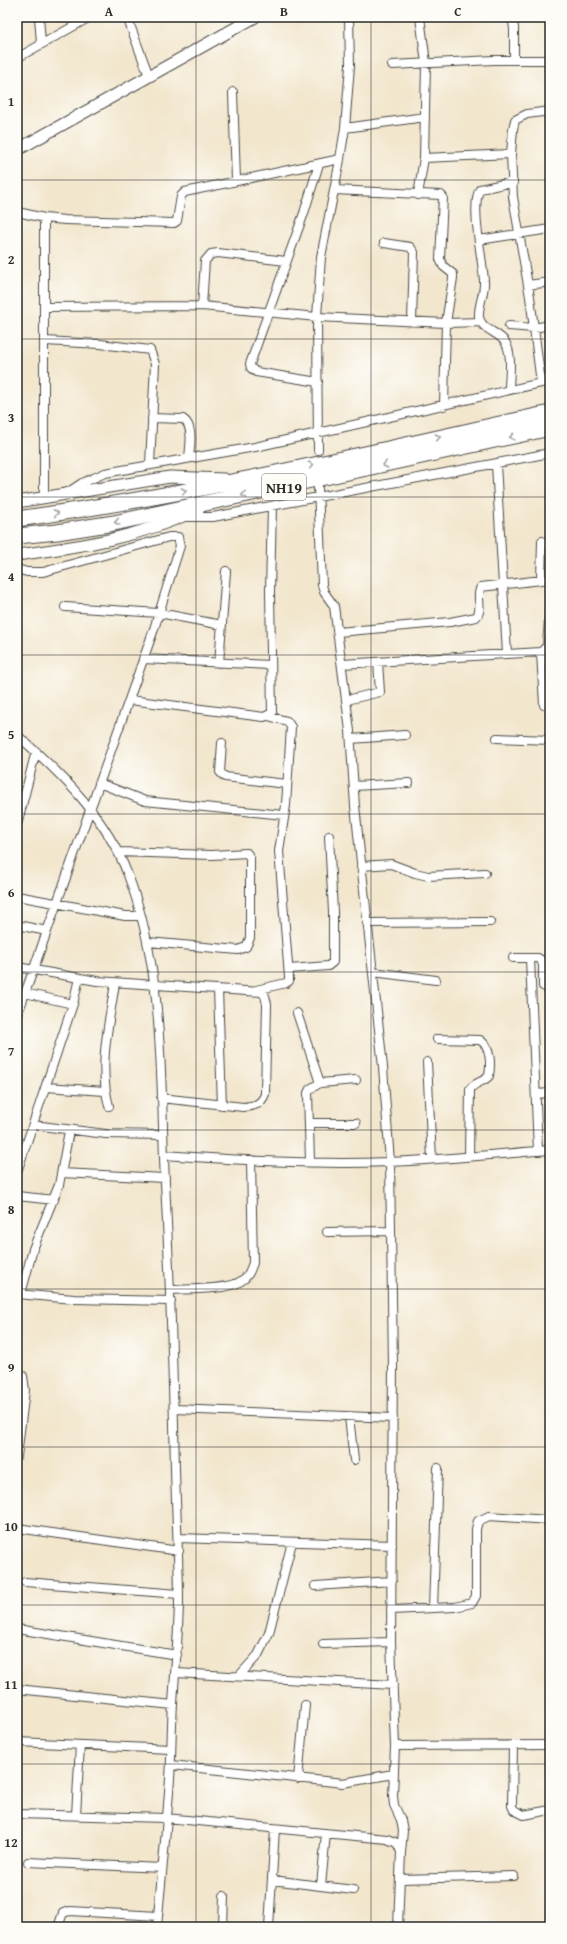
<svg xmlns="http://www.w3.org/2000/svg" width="567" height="1944" font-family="'Gentium Book Plus',serif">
<rect width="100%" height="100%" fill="#fdfcf7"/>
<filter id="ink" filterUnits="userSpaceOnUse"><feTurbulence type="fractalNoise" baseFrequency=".025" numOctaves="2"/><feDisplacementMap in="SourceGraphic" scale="8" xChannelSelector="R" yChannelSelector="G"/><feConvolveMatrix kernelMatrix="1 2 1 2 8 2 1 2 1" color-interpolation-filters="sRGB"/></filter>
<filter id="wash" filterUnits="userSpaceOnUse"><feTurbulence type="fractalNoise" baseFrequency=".012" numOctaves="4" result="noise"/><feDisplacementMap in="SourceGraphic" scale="16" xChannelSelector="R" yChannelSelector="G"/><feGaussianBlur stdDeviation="0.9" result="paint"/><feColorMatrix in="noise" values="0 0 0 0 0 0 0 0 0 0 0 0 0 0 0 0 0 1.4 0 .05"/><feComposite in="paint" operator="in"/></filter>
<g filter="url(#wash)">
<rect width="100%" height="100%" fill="#f2e6cd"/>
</g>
<g filter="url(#ink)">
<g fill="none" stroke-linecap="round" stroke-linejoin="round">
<defs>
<path id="street" d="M 39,17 L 41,43
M 127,17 L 149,76
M 512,17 L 514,28 L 514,60
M 17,58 L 90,17
M 392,65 L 494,60 L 550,60
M 233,92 L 236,180
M 345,128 L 425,117
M 424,158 L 511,154
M 334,190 L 441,195 L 443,197 L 440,259 L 443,266 L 453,274 L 453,278 L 446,323 L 444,406
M 418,195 L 424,158 L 426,63 L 420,17
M 17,214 L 22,213 L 44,218 L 65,220 L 174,223 L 177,221 L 181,196 L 185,192 L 340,159
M 479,240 L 550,229
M 384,243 L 410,247 L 414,252 L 412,322
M 528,285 L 550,282
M 202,306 L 205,261 L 211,254 L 218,253 L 286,261
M 44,307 L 202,306 L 317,317 L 446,323 L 481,322
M 509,326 L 534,328 L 550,325
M 45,341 L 100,344 L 150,350 L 155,364 L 150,464
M 318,382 L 256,372 L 251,368 L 250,364 L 304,213 L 319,164
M 541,383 L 530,297 L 513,197 L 511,154 L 513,129 L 515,120 L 527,114 L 550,111
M 509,390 C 509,376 513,354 505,342 C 499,332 481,330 479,317 C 478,305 485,293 484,281 C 483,261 470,204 480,189 L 513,182
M 152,418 L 183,419 C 194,426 190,446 189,458
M 318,450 L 317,317 L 321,257 L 339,165 L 345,128 L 350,66 L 349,17
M 496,464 L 507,654
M 318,487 L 322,585 L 324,592 L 334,606 L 350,731 L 355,806 L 383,1067 L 390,1162 L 393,1366 L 391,1642 L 395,1746 L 393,1796 L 394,1805 L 401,1820 L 403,1831 L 401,1852
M 67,493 L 82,483 L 105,473 L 255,447 L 550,381
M 44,499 L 44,218
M 185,517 L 213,517 L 550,453
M 17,569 L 27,572 L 43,572 L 169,537 L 178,537 L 180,546 L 154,629 L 17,1016
M 541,580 L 542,541
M 65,607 L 159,613 L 222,625
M 338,632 L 450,622 L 476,617 C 484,609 475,596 481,587 L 550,579
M 541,652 L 544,705
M 541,655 L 550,656
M 143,659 L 271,665
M 219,663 L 226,571
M 342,664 L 541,652 L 547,646 L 550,604
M 130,700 L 264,717 L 272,713 L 270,592 L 272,506
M 347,700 L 380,692 L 378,662
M 17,735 C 63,775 106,817 128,875 C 165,972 160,1079 165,1182 C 170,1277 173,1372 175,1468 C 176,1513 179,1559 179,1604 C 178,1638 175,1671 173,1704 C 171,1733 172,1762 169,1791 C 166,1836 161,1882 157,1927
M 497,738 L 550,740
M 351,739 L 405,735
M 222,743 L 220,772 L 225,777 L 287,784
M 99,783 L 145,801 L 284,815
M 354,786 L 409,783
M 17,825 L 36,751
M 118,852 L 212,855 L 247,853 L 250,858 L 250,938 L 246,947 L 238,950 L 148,942
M 361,866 L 391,864 L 415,873 L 428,876 L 485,873
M 17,896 L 125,916 L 140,916
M 367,923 L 490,922
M 17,925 L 47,931
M 513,958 L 538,958 L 541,960 L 543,965 L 543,986 L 550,990
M 530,958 L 538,1151
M 17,967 L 97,981 L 262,992 L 265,996 L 267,1004 L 265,1094 C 261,1105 254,1106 243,1107 L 161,1098
M 289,969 L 328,966 L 333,962 L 333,912 L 329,836
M 373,972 L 436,980
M 218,989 L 222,1105
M 256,990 L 286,983 L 289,981 L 289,977 L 279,851 L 286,805 L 291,727 L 287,721 L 268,716
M 25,993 L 73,1004
M 297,1013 L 320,1083
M 437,1039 L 480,1040 C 491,1047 491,1064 489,1076 C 484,1082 475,1082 470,1089 L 469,1156
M 427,1062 L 432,1159
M 46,1087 L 105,1091
M 536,1094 L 550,1093
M 109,1106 C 98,1064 109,1025 115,983
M 309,1123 L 356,1123
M 33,1125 L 106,1134 L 163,1135
M 164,1155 C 239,1160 314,1165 389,1162 C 443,1160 497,1154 550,1150
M 310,1161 L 308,1093 L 310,1089 L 320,1083 L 356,1080
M 17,1172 L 73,1004 L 79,978
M 61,1173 L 165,1178
M 17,1196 L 54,1200
M 327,1232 L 391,1231
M 171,1290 C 188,1289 229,1290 241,1281 C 248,1277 250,1271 253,1263 L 251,1160
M 17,1294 L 74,1299 L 171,1301
M 21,1294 L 33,1249 L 59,1185 L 69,1131
M 17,1372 L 23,1376 L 25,1390 L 17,1456
M 175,1409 L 393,1418
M 349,1417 L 354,1460
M 17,1528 L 179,1551
M 178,1538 L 392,1545
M 25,1582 L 179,1594
M 315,1586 L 392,1581
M 433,1608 L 438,1468
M 391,1610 L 455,1607 L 472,1603 L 476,1596 L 476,1529 L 478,1521 L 489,1516 L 550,1520
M 17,1629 L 177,1655
M 323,1644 L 391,1642
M 176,1673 L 393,1685
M 239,1676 L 258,1655 L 269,1633 L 292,1542
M 17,1689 L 173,1705
M 17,1742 L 171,1749
M 513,1745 L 512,1806 L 514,1810 L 524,1815 L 550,1810
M 395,1746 L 550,1745
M 171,1765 L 334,1782 L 343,1783 L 393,1774
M 298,1779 L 305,1705
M 17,1814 L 166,1818 L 387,1839 L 397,1843 L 401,1852 L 398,1927
M 76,1815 L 80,1745
M 28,1862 L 162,1868
M 401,1879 L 514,1876
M 272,1880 L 353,1890
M 321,1886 L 326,1833
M 58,1927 L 63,1913 L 70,1911 L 158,1916
M 223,1927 L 224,1896
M 269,1927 L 275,1829"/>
<path id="secondary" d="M 17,150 L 255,17
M 17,502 L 170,477 L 224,479
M 17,555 C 83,546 138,538 199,509"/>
<path id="highway" d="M 17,519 C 197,494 373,452 550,413
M 17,536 L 57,532 L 114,523 L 550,428"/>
</defs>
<!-- street casing -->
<use href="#street" stroke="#494743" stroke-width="10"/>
<!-- secondary casing -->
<use href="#secondary" stroke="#494743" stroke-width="13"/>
<!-- highway casing -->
<use href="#highway" stroke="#494743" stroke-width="17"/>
<!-- street -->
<use href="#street" stroke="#fff" stroke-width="8"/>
<!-- secondary -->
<use href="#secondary" stroke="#fff" stroke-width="11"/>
<!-- highway -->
<use href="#highway" stroke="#fff" stroke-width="15"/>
</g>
<!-- one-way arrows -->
<defs><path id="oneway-chevron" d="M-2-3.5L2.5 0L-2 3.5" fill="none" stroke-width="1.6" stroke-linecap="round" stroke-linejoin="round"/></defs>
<g stroke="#a0a0a0">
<use href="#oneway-chevron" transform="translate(438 437) rotate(-12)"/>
<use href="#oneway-chevron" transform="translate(512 437) rotate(168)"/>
<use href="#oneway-chevron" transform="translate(311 465) rotate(-12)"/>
<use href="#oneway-chevron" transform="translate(385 465) rotate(168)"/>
<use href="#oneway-chevron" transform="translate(184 491) rotate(-11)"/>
<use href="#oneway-chevron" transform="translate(244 495) rotate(168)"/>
<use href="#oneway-chevron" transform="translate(56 513) rotate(-8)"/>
<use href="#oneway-chevron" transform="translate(117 522) rotate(169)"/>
</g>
</g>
<!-- grid -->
<path fill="none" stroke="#2b2b2b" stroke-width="1" stroke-opacity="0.55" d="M 196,17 L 196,1927M 371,17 L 371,1927M 17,180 L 550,180M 17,339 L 550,339M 17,497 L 550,497M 17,655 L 550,655M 17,814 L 550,814M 17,972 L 550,972M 17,1130 L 550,1130M 17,1289 L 550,1289M 17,1447 L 550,1447M 17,1605 L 550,1605M 17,1764 L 550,1764"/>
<g text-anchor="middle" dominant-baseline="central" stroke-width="3" stroke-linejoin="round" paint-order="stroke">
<!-- shield labels -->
<rect fill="#fdfcf7" stroke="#6a6a68" stroke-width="1" x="262" y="474" width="44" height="26" rx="3"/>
<g font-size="15" font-weight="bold" fill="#2b2b2b">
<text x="284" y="487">NH19</text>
</g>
</g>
<!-- margin -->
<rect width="567" height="1944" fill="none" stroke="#fdfcf7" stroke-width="44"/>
<rect x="22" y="22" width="523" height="1900" fill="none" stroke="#2b2b2b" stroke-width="1.5"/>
<g font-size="13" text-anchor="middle" font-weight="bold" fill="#2b2b2b">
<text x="109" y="16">A</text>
<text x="284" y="16">B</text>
<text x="458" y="16">C</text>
<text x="11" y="106">1</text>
<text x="11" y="264">2</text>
<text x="11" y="422">3</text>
<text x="11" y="581">4</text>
<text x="11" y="739">5</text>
<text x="11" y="897">6</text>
<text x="11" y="1056">7</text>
<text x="11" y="1214">8</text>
<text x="11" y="1372">9</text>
<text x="11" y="1531">10</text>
<text x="11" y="1689">11</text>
<text x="11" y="1847">12</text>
</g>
</svg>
